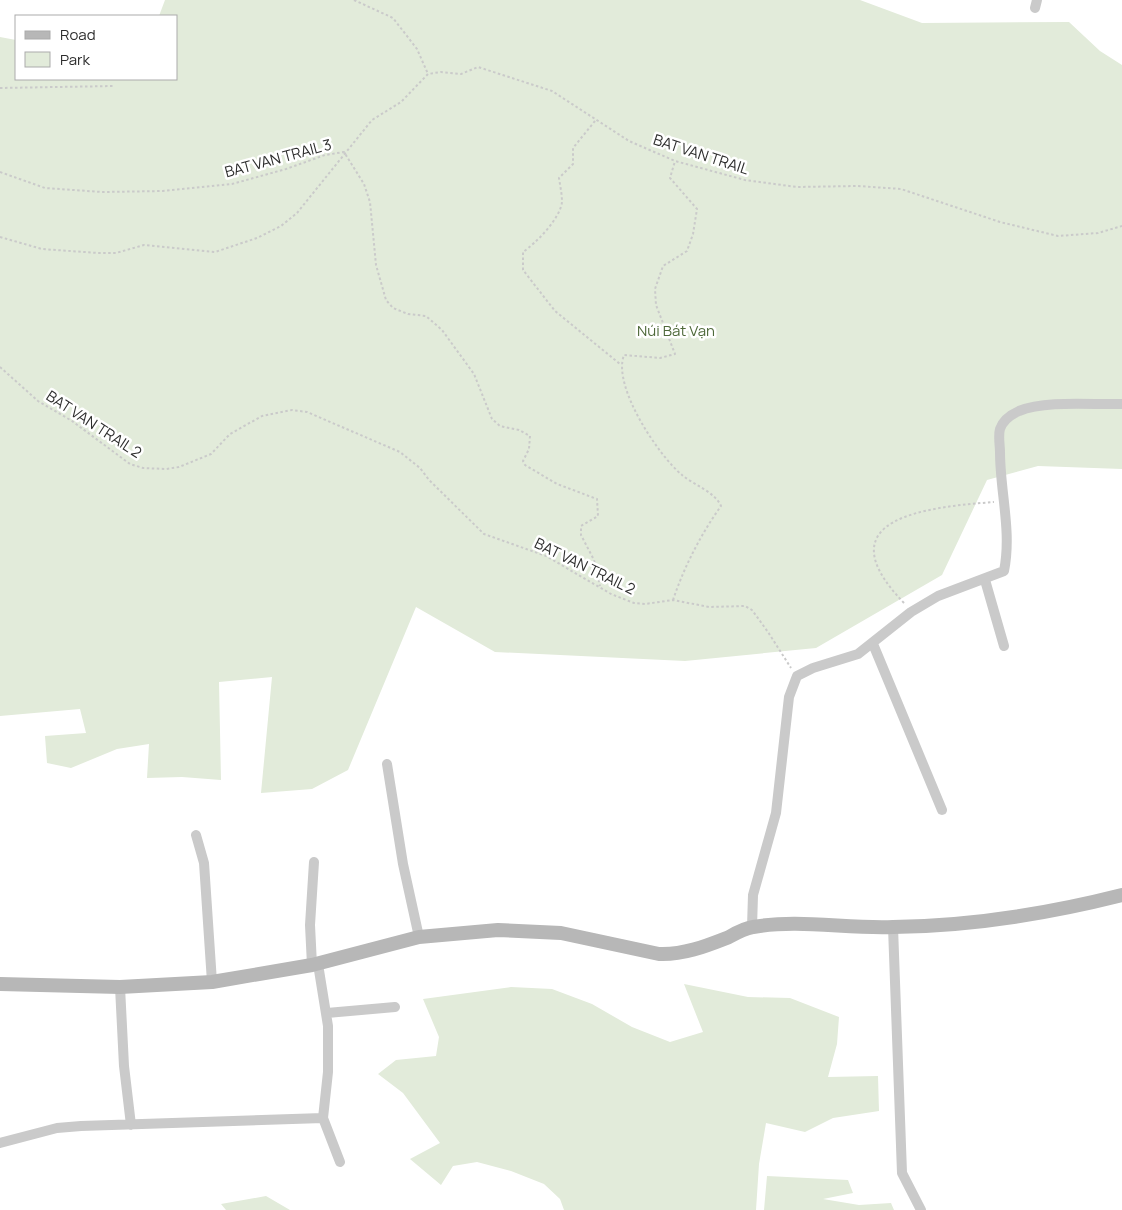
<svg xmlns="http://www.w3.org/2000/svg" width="1122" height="1210" font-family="Manrope,sans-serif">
<rect width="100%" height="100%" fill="#fff"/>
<!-- green -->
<path fill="#e2ebda" d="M 165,0 L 860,0 L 922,23 L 1069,22 L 1100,51 L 1122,65 L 1122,469 L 1038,466 L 987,480 L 942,575 L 816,648 L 685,661 L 495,652 L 416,607 L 348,770 L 312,789 L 261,793 L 272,677 L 219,682 L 221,780 L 182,777 L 147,778 L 149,744 L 117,749 L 71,768 L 47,763 L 45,736 L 86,733 L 80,709 L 0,716 L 0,37 L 16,40 L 16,79 L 176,79 L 176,16 L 159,16 Z
M 684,984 L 748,997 L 790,998 L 839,1017 L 837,1044 L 828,1077 L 878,1076 L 879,1111 L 833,1118 L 805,1132 L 766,1123 L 759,1164 L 756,1210 L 564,1210 L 560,1199 L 544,1184 L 511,1171 L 477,1162 L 453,1166 L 441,1185 L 410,1159 L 440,1143 L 403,1093 L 378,1074 L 396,1060 L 436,1056 L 439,1037 L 423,999 L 511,987 L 552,989 L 592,1004 L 632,1027 L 670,1042 L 703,1032 Z
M 767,1176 L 848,1180 L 853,1193 L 823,1199 L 859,1205 L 891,1203 L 894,1210 L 764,1210 Z
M 266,1196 L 290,1210 L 226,1210 L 221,1204 Z"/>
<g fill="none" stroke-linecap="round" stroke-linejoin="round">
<!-- path -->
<path stroke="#cacaca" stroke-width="2" stroke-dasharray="2.5 2.5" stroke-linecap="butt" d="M 354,0 L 393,18 L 417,49 L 428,74
M 0,88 L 114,86
M 595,121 L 573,148 L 573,164 L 559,178 C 560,185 562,194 562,202 C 560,219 536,243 523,252 L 523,270 L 555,311 L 620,364
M 0,172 L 45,188 L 102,192 L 163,191 L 232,184 L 286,169 L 325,155 L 344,152 L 364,184 L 370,202 L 376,265 L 386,300 L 393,308 L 408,314 L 426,316 L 442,330 L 474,374 L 492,419 L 500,426 L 519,430 L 530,436 L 529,449 L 523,461 L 525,465 L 557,484 L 597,499 L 598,516 L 581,526 L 581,535 L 594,560 L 600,586
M 0,237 L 42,249 L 98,253 L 116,253 L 144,245 L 215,252 L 257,238 L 281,226 L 297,213 L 372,120 L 401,102 L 428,74 L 441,72 L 461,74 L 478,67 L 552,91 L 629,141 L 675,161 L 745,180 L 797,187 L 858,186 L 901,189 L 1000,222 L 1058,236 L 1098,233 L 1122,226
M 0,367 L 38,401 L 72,421 L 130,464 L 143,468 L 166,469 L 179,467 L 211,454 L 230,434 L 262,416 L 292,410 L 307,412 L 400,452 L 420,468 L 429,480 L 484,534 L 546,556 L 611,594 L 634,603 L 645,604 L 673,600 L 709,607 L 745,606 L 752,610 L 768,632 L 791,668
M 673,600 C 684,567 701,534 721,506 C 715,492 694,485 682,475 C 658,455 612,386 624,355 L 660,358 L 675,354 L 656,305 L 655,289 L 663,266 L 687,251 L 693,234 L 697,209 L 670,178 L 675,161
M 904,603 C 821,517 929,507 994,502"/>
<!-- street -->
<path stroke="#cacaca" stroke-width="10" d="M 1035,8 L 1037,0
M 985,580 L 1004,646
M 873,644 L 942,810
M 387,764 L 403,864 L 419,937
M 196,835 L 204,863 L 212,982
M 752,927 L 753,895 L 776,813 L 789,697 L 797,676 L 813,668 L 858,654 L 911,612 L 938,596 L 1004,571 C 1012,531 1000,492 1000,452 C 1000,445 998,436 1000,429 C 1003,420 1010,415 1019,411 C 1046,400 1092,405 1122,404
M 893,927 L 902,1173 L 921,1210
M 318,964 L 328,1026 L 328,1072 L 323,1118 L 340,1162
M 312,965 L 310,925 L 314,862
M 120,987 L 124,1066 L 131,1125
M 327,1013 L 395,1007
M 0,1143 L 57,1128 L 81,1126 L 323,1118"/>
<!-- secondary -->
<path stroke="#b7b7b7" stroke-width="14" d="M 0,984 L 120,987 L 212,982 L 312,965 L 419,937 L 498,930 L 561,933 L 659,954 C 684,955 706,946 729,937 C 736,933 745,928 753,927 C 799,919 847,929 893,927 C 971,926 1047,914 1122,895"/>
</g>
<g text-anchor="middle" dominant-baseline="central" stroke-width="5" stroke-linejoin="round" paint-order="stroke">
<!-- street labels -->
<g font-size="15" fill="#2d2d2d" stroke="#fff">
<text transform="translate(701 154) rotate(18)">BAT VAN TRAIL</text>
<text transform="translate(278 158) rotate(-15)">BAT VAN TRAIL 3</text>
<text transform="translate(94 424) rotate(33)">BAT VAN TRAIL 2</text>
<text transform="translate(585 566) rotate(26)">BAT VAN TRAIL 2</text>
</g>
<!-- park labels -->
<g font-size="15" fill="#4e693a" stroke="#fff">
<text x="676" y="330">Núi Bát Vạn</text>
</g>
</g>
<!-- legend -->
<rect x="15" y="15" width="162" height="65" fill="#ffffff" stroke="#ababab"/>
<rect x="25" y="31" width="25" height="8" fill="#b7b7b7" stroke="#ababab"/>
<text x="60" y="40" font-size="15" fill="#2d2d2d">Road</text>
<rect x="25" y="52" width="25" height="15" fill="#e2ebda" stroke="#ababab"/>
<text x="60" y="65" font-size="15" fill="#2d2d2d">Park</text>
</svg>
